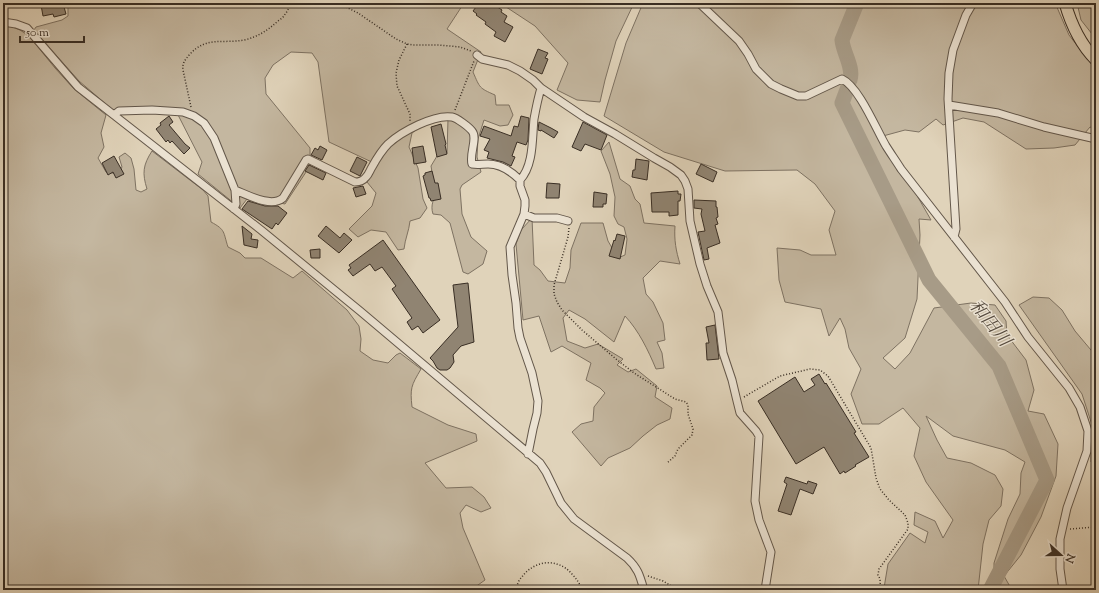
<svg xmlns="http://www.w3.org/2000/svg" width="1099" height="593" font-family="'Sorts Mill Goudy','Noto Serif JP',serif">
<rect width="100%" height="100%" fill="#e0d3ba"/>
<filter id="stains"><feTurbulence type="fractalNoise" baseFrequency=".005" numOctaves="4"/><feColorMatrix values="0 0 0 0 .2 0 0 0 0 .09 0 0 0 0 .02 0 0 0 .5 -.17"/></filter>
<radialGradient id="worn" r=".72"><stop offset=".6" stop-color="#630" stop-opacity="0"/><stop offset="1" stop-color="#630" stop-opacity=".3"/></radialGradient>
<!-- green -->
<path fill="#c4b7a0" stroke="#7e7262" d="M 68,3 L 464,3 L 447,29 L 481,52 L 473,72 C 480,88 479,88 495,95 L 496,105 L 509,105 L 513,115 L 508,125 L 500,126 L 484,120 L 478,139 L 477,157 L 481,172 L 462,185 L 460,189 L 462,214 L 471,237 L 487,251 L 483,264 L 468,274 L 463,272 L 450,223 L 441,215 L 433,214 C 430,205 434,199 437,191 L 433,178 L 431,166 L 437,156 L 447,153 L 448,119 L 427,122 L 412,133 L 409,147 L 418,168 L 423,199 L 427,208 L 420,218 L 410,221 C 409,231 405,239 404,249 L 398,250 L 386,232 L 371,230 L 358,237 L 349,229 L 372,206 L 376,193 L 367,182 L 376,164 L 329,142 L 318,62 L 312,53 L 291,52 L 273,65 L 265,78 L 266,94 L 310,148 L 310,166 L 285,204 L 266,200 L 247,199 L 240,208 L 198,174 L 202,162 L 175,109 L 114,111 L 79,81 L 34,30 L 36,27 L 62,20 L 68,16 Z
M 500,3 L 634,3 L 616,41 L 605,80 L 600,102 L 577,100 L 557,90 L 568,63 L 535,26 Z
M 643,3 L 1013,3 L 1018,6 L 1032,7 L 1035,3 L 1056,3 L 1056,5 L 1069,35 L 1096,70 L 1096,129 L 1090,127 L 1075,145 L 1054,148 L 1026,149 L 984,122 L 963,118 L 943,125 L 936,119 L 919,132 L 905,130 L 883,136 L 931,220 L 919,219 L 920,235 L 917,299 L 905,338 L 883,358 L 895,369 L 910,353 L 934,308 L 971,303 L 995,305 L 1006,321 L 1007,335 L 1026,360 L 1034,390 L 1028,411 L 1044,414 L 1058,444 L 1056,476 L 1041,517 L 1021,555 L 1004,576 L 1012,590 L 994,590 L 994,563 L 1008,519 L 1020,494 L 1021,473 L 1025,462 L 1005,450 L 953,436 L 926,416 L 937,440 L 947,458 L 971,463 L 995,475 L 1003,489 L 1001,506 L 989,520 L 983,544 L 978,590 L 883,590 L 884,588 L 888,564 L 910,533 L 925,543 L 928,532 L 914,525 L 915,512 L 935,521 L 943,538 L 953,520 L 926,482 L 914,456 L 920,428 L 903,408 L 879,424 L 862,424 L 851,394 L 861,369 L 849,348 L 845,329 L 840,318 L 829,336 L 821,309 L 785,302 L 779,280 L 777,248 L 800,250 L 811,255 L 836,255 L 829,230 L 835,211 L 815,184 L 797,170 L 725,171 L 664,152 L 604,116 L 626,43 Z
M 1077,3 L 1096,3 L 1096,39 L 1081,20 Z
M 10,26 L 20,30 L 29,36 L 55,68 L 74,89 L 106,115 L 101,133 L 104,147 L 98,158 L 106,172 L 118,174 L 122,167 L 119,157 L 125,153 L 131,158 L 134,169 L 136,190 L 141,192 L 147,189 C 142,173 143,165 152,151 L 203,190 L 208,196 L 211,222 C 226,230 223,232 228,247 L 240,253 L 245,258 L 261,258 L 293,278 L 302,271 L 347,310 L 359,326 L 361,339 L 360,351 L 373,360 L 388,363 L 396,355 L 400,353 L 421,369 C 411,386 410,388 412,407 L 448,425 L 476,434 L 477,441 L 425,463 L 446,488 L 472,487 L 484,497 L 491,508 L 481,512 L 466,505 L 460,513 L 463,528 L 485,580 L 471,590 L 3,590 L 3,27 Z
M 609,142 L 620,179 L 630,186 L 635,199 L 640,204 L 644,223 L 675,226 C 674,240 676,251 680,264 L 660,261 L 643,278 L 646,294 L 653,302 L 663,323 L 665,340 L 657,342 L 662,353 L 664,368 L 656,369 C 648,350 639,331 625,316 L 614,342 L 585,319 L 569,310 L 563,318 L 567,341 L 585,348 L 598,344 L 623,359 L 617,365 L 628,372 L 636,369 L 657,386 L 655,397 L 672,408 L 670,419 L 657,425 L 643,436 L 630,448 L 608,458 L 601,466 L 572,432 L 581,424 L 593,421 L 594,407 L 605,393 L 600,388 L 586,380 L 591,363 L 562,346 L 551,352 L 539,316 L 523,320 L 516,244 L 521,230 L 532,218 L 534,265 L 540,270 L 548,281 L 565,283 L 570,268 L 571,250 L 581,223 L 603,223 L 608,241 L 618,258 L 625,255 L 627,239 L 624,227 L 618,224 L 614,216 L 615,197 L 610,174 L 601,151 Z
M 1033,297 L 1049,298 L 1062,310 L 1075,331 L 1096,356 L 1096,465 L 1091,462 L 1092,425 L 1082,394 L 1019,305 Z"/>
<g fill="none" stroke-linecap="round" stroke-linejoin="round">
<!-- river -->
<path stroke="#a79b87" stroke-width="15" d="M 850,80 C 854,67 843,53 842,40 L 857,3
M 848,87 L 842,103 L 929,280 L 999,366 L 1047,480 L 990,590"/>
</g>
<!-- building -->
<path fill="#908472" stroke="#392e24" d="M 53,3 L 62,3 L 63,7 L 64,7 L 66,14 L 54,17 L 53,14 L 43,16 L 41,5 Z
M 479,3 L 490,3 L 496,7 L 496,6 L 502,10 L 501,12 L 507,16 L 504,22 L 513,27 L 505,42 L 494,36 L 496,32 L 485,24 L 486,22 L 476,15 L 477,14 L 473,11 Z
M 538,49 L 548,53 L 545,58 L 548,59 L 542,74 L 530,69 Z
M 169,116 L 173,122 L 169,125 L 185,144 L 190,148 L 184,154 L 172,141 L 170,143 L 168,140 L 166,142 L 156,129 L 161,125 L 160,123 Z
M 521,116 L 529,118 L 528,140 L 526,145 L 517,142 L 512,156 L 515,157 L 511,166 L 503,162 L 487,158 L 489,152 L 484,150 L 490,139 L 480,136 L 484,126 L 511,136 L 514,126 L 518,127 Z
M 539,122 L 551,128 L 558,132 L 554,138 L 541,130 L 541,131 L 538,130 Z
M 583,122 L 607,135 L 601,150 L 585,144 L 581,151 L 572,147 Z
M 441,124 L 446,144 L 445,145 L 447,154 L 437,157 L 431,127 Z
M 320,146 L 327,150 L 322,160 L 311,155 L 315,148 L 318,150 Z
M 423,146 L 426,162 L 414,164 L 412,148 Z
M 114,156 L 124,174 L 116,178 L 113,172 L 108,175 L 102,163 Z
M 357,157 L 367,162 L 360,176 L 350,171 Z
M 636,159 L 649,161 L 647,180 L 632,177 L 633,170 L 635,170 Z
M 701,164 L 717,172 L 713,182 L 696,174 Z
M 309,165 L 326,173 L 323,180 L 305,171 Z
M 432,171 L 435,183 L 438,183 L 441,199 L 431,201 L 430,198 L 429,198 L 423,176 L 425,175 L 425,173 Z
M 547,183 L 560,184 L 559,198 L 546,198 Z
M 363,186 L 366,194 L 356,197 L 353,188 Z
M 678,191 L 678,194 L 681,194 L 680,201 L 678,201 L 678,215 L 669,216 L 669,212 L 652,212 L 651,193 Z
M 594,192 L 607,194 L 606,204 L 603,204 L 603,207 L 593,207 Z
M 694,200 L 716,201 L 716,207 L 717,207 L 718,217 L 716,218 L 718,224 L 715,225 L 720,243 L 707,248 L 709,259 L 704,260 L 698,232 L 705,231 L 701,214 L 702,209 L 694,208 Z
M 248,201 L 265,206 L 278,206 L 287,213 L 278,225 L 276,223 L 272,229 L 242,209 Z
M 242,226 L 252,234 L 251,239 L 258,240 L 257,248 L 244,245 Z
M 326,226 L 340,238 L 344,233 L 352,240 L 339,253 L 318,236 Z
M 617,234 L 625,236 L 620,259 L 609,256 L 614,240 L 615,241 Z
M 383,240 L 440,320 L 423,333 L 418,326 L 412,330 L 407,322 L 412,318 L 392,289 L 396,286 L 382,267 L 375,271 L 370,264 L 353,276 L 348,270 L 351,268 L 349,265 Z
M 320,249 L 320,258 L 311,258 L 310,250 Z
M 468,283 L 474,342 L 461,346 L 453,355 L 454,362 L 450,368 L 447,370 L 440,370 L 437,368 L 433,361 L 430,358 L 458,327 L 453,285 Z
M 715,325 L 719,359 L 707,360 L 706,343 L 709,343 L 706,327 Z
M 819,374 L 825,384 L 826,383 L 856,432 L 854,433 L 869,457 L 855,465 L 856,466 L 845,473 L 844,471 L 840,474 L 824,447 L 796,464 L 758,401 L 795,377 L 804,392 L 815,385 L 811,379 Z
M 786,477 L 807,484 L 808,481 L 817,484 L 813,494 L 800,489 L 791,515 L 778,511 L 787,484 L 784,482 Z"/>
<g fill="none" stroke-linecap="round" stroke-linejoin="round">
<defs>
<path id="minor" d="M 699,3 L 739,41 L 748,54 L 756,69 L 771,84 L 781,89 L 798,96 L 806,96 L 842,79 C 859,87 876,129 886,146 C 891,154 896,161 901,169 L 1005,302 L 1028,337 L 1069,388 L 1080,407 L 1088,431 L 1087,451 L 1067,508 L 1060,539 L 1060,569 L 1063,590
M 3,22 L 16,24 L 27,28 L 78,87 L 261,230 L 360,311 L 540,463 L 546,472 L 561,503 L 574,519 L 627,558 C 638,568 640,576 644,590
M 477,55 L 482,59 L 508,65 L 520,71 L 533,80 L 541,88 C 538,98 536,108 534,119 C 532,138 534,165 520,180 L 520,186 L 525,200 L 525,206 L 524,214 L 510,247 L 512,275 L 516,303 L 518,328 L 520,338 L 532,373 L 538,401 L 537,413 L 533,429 L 528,454
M 541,88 L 584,117 L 615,134 L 654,158 L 670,167 L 681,175 L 685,181 L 688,189 L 690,221 L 700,264 L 707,286 L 718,312 L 723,353 L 732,380 L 737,401 L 740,413 L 756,431 L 759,436 L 755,501 L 759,520 L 771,552 L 765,590
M 949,105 L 998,113 L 1044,127 L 1096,139
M 114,115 L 119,111 L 152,110 L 183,112 L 194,116 L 204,123 L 214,138 L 235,190 C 248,195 271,208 283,198 L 306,160 L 308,159 L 355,182 C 360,182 363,181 366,177 C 369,174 370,170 372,167 C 377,158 381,151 388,144 C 401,132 434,114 452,117 C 457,118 469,127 472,131 C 478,138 469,154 472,164 C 478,165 482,164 488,164 C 501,164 512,172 520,180
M 234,209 L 236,204 L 235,190
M 524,214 L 534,218 L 557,218 L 568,221
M 954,237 L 956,229 L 948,99 L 949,73 L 953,50 L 966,15 L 973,3"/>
<path id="primary" d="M 1065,3 C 1071,24 1080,44 1096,60"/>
</defs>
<!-- minor casing -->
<use href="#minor" stroke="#63574a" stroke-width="9"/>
<!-- primary casing -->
<use href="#primary" stroke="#392e24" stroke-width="13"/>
<!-- path -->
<path stroke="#392e24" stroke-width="1.5" stroke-dasharray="1 2" stroke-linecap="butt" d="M 338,3 L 358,13 L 396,39 L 407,44 L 413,45 L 439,45 L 460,47 L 471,51
M 407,44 L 399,60 L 396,73 L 397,86 L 410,114 L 410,121
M 191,107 L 183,70 C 182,63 185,60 190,54 C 207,36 223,44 244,40 C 258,37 268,30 278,21 C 281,19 284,17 285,14 C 288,11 289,7 290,3
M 455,110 L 474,61
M 569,228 L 568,237 L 554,285 L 554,294 L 557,302 L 562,310 L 582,330 L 616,359 L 634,373 L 675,399 L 686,402 L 688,405 L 688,414 L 693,429 L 692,435 L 678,449 L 675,456 L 667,463
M 744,397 L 780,376 L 810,369 L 820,370 L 828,376 L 871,448 L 876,478 L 880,489 L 889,500 L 905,515 L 908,523 L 908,529 L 879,569 L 878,575 C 881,580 881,584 878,590
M 1070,529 L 1096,527
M 648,576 L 663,581 L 678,590
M 516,590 C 517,586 518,581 521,578 C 534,560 557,557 572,574 C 577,579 580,585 583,590"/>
<!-- minor -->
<use href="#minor" stroke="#ebe2d2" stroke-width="7"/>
<!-- primary -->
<use href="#primary" stroke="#e0d3ba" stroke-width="11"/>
</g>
<g text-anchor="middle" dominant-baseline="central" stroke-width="3" stroke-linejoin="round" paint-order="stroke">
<!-- water labels -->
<g font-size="18" font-style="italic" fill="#54493d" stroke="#ebe2d2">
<text transform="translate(989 324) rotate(51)">和田川</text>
</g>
</g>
<!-- margin -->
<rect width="1099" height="593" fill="none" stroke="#e0d3ba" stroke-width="16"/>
<rect x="4" y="4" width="1091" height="585" fill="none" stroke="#392e24" stroke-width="2"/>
<rect x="8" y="8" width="1083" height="577" fill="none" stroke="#392e24"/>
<!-- north arrow -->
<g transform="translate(1061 555) rotate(111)" stroke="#ebe2d2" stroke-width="3" paint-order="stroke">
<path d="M0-3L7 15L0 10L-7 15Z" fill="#392e24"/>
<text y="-6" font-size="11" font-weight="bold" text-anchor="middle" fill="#392e24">N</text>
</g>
<!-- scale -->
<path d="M20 36v6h64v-6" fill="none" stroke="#392e24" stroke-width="2"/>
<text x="26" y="36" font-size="12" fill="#392e24" stroke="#ebe2d2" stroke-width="3" paint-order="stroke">50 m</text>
<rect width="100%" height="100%" filter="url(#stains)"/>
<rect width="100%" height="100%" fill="url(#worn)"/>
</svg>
